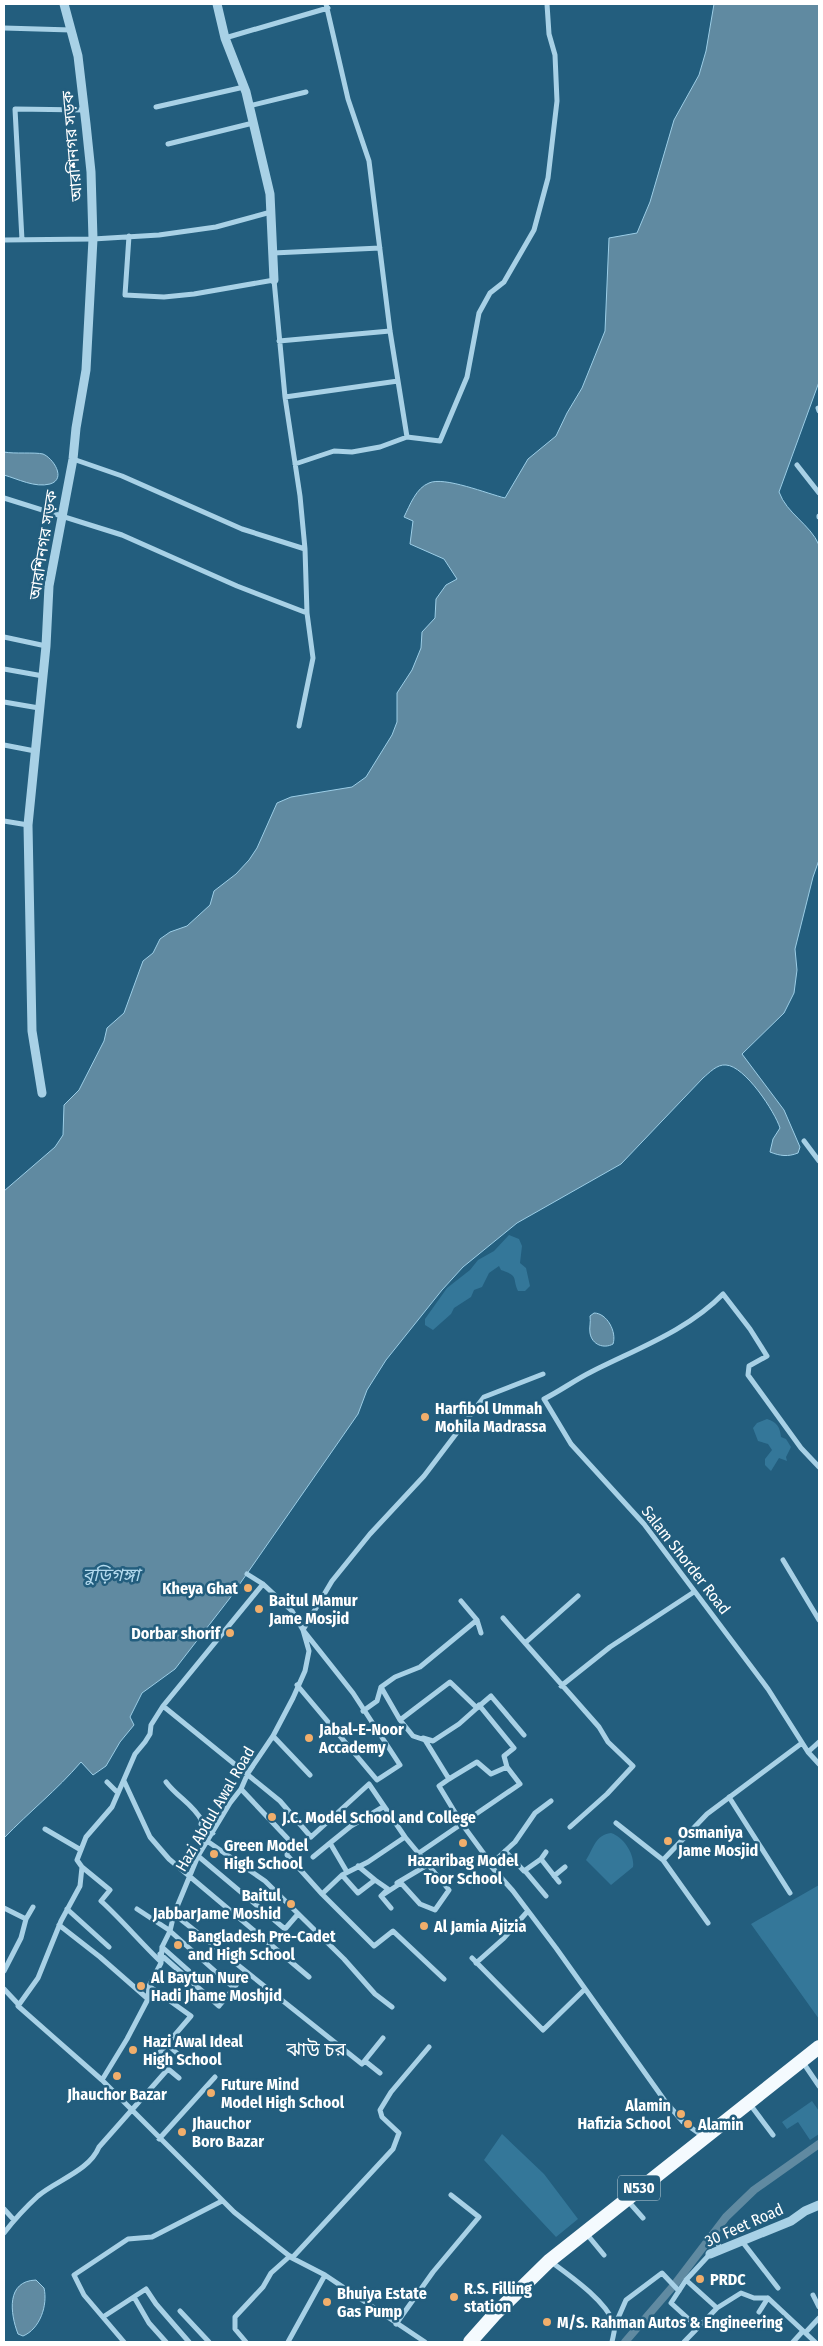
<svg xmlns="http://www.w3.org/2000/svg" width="823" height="2346" font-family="'Fira Sans Condensed','Noto Sans Bengali',sans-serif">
<rect width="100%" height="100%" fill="#235e7e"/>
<!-- green -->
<path fill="#347799" d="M 509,1235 L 519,1239 L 522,1246 L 520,1263 L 526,1268 L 530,1286 L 525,1291 L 518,1291 C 512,1277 519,1276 501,1270 L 499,1266 L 489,1273 L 482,1287 L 474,1290 L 471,1297 L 454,1308 L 451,1314 L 433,1330 L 425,1325 L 425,1319 L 447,1288 L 470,1270 L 478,1260 L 494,1251 Z
M 767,1419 C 777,1422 780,1427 781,1437 L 786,1439 L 791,1447 L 786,1457 L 787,1461 L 779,1458 L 771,1471 L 765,1465 L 765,1459 L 772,1450 L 768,1444 L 758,1441 L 753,1428 L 757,1423 Z
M 611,1833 C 624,1837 635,1855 633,1867 L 611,1885 L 586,1860 C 594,1848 595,1835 611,1833 Z
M 819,1885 L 819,2019 L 751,1924 Z
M 812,2101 L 819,2111 L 819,2134 L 810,2140 L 798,2122 L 787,2129 L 782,2122 Z
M 502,2134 L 544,2174 L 578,2219 L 556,2237 L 484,2160 Z"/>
<!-- water -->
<path fill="#608aa1" stroke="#9ccee7" d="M 714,4 L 819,4 L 819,382 L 779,492 C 787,514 810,524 819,545 L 819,860 L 813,877 L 795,949 L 797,970 L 794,993 L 784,1013 L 742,1054 L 784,1110 L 800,1147 L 798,1153 C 788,1157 780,1156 770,1152 L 773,1139 L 780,1128 C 775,1112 745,1066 726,1065 C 717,1064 709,1073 703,1078 L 621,1164 L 517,1223 L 463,1267 L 442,1290 L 386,1360 L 367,1390 L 358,1414 L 230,1598 L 175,1669 L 142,1693 L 130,1717 L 134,1725 L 120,1742 L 106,1766 L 93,1775 L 81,1762 C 57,1790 29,1812 4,1838 L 4,1191 L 55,1147 L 63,1135 L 64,1105 L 79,1090 L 104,1041 L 107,1028 L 124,1013 L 143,961 L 153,953 L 160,939 L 170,932 L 187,926 L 210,905 L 214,891 L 236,874 L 249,860 L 257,848 L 277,803 L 291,797 L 352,787 L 366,777 L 392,735 L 397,722 L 397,693 L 412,670 L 421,648 L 422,632 L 435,618 L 436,599 L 446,585 L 457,579 L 444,559 L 410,544 L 413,521 L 404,517 C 410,505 416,488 429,483 C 444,476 488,494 505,498 L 528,459 L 556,436 L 567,413 L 582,388 L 605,331 L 609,238 L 637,233 L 650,202 L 674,120 L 699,75 L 706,51 Z
M 4,452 C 14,454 35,452 43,454 C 53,458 67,479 50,484 C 35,488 18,479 4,475 Z
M 594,1313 C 607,1313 617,1332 613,1344 C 604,1349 592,1345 590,1333 C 589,1328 591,1322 590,1316 Z
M 36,2280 L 44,2288 C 48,2305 40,2329 23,2336 L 18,2334 C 10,2313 6,2281 36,2280 Z"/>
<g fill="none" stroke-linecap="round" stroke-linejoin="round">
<!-- canal -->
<path stroke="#608aa1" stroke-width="8" d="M 625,2342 L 675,2284 L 726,2217 L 754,2190 L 819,2144"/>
<!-- minor -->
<path stroke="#a8d1e6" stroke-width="5" d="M 326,4 L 348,99 L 369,161 L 390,331 L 407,437 L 440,441 L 467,377 L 479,313 L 490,293 L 504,282 L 534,230 L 548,178 L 557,101 L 555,55 L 549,34 L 547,4
M 4,28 L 71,30
M 225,38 L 328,8
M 249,106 L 306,92
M 156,107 L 244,87
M 168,144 L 253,123
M 129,236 L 125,295 L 164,297 L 194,294 L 274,280 L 285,397 L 300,496 L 305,549
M 4,240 L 93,239 L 159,235 L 216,227 L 271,212
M 22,240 L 15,109 L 85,110
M 273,253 L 380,248
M 279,341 L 390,331
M 285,397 L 398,381
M 818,408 L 819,411
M 295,464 L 334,451 L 352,452 L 380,447 L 407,437
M 797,465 L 819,493
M 4,498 L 122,535 L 237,586 L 307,613 L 305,549 L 242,529 L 122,476 L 73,459
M 819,517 L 819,516
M 4,637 L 46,646
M 4,669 L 43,676
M 4,702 L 39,708
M 299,726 L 313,658 L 307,613
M 4,745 L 35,751
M 4,821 L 28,825
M 804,1141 L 819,1161
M 819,1467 L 801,1448 L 748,1375 L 749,1366 L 767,1356 L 750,1329 L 723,1294 C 687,1331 636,1349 591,1372 C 575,1380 560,1391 544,1399 L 571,1444 L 644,1524 L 768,1689 L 808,1752 L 819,1764
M 783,1560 L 819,1620
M 247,1574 L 263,1584 L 292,1611 L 303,1630 L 353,1693 L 400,1765 L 377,1780 L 297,1685
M 263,1584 L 163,1706 L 151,1725 L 150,1734 L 145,1742 L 135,1754 L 112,1807 L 86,1837 L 77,1860 L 82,1867 L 80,1886 L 61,1921 L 38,1978 L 18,2006 L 102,2080 L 234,2212 L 292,2258 L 325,2275 L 425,2342
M 503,1618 L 599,1727 L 608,1742 L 633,1766 L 607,1794 L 570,1827
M 477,1620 L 481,1633
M 303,1630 L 332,1581 L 370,1534 L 424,1476 L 484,1397 L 543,1374
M 525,1643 L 578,1596
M 561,1686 L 610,1647 L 694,1592
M 381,1687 L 395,1677 L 420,1667 L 477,1620 L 461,1601
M 163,1706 L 280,1801 L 311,1837 L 369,1784 L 405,1837 L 449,1890 L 435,1910 L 420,1904 L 401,1883 L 381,1896
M 363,1711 L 377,1701 L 381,1687 L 400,1720 L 413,1736 L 425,1740 L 449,1779 L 439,1786 L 462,1824 L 487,1858 L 490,1865 L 513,1891 L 556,1948 L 665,2101 L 683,2122 L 704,2137
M 400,1720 L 450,1682 L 477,1708 L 491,1696 L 524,1735
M 273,1736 L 310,1775
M 423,1738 L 433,1741 L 459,1724 L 477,1708
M 808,1752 L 819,1742
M 449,1779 L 477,1762 L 491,1774 L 507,1767 L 504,1756 L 514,1748 L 479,1705
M 124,1781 L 150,1837 L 169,1859 L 309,1977
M 107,1782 L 118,1793
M 166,1782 C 177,1797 193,1804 202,1821 L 201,1824 L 213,1833
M 241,1789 L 289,1840 L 287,1855 L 322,1894 L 374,1946 L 393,1931 L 444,1979
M 729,1797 L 790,1893
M 616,1823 L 663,1860 L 708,1923
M 45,1829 L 81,1850
M 207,1841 L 265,1881 L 344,1959 L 375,1994 L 392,2007
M 505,1851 L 524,1871 L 541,1859 L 559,1882
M 419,1853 L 520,1784 L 507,1767
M 198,1856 L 285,1929 L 298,1914
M 313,1857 L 330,1843
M 541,1859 L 546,1852
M 663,1860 L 707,1814 L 802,1743
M 490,1865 L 515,1842 L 535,1813 L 551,1801
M 358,1866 L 375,1880
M 82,1867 L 110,1890 L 101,1901 C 122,1920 140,1942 161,1962
M 525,1871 L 546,1896
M 347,1872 L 330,1843 L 351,1826 L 383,1807
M 342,1875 L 358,1893 L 375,1880 L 388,1889 L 381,1896 L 391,1908
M 554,1876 L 565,1867
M 397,1883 L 429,1864
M 322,1894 L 342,1875 L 368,1862 L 405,1837
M 4,1908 L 26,1919 L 21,1938 L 4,1971
M 67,1909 L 109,1947
M 137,1909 L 169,1930
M 174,1914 L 362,2064 L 383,2038
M 26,1919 L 33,1907
M 59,1925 L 100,1957 L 148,1999
M 170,1931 L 234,1988 L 245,1972
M 162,1947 L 189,1971
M 160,1954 L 219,2006 L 234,1988
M 472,1958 L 543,2030 L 585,1989
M 476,1963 L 503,1939 L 527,1912
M 149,1986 L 191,2016 L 155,2058 L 179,2078
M 4,1989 L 19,2005
M 167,2044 L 180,2056
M 365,2061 L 380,2073
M 802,2061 L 819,2086
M 102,2080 L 127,2039 L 148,1999 L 149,1986 L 161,1963 L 162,1947 L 170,1931 L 174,1914 L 198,1856 L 230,1803 L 241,1789 L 248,1773 L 273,1736 L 293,1698 L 305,1671 L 309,1651 L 303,1630
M 749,2103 L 773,2135
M 159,2139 L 215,2077
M 628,2201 L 643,2218
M 4,2209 L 14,2220
M 585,2232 L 604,2255
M 4,2233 C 14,2220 26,2207 38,2196 C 57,2180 89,2171 99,2147 L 168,2069
M 714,2236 L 721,2250
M 741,2240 L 778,2288
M 292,2258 L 393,2149 L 399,2133 L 382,2117 L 380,2110 L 391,2092 L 429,2047
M 550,2261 C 570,2276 604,2299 614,2323 C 616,2328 613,2336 612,2342
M 686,2280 L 717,2308
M 813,2295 L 819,2307
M 134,2297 L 149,2323 L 166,2342
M 180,2311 L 209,2342
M 759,2312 L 768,2298
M 103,2317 L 146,2289 L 156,2304 L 189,2342
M 396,2324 L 433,2272 L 479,2217 L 451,2195
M 615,2325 L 626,2300 L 662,2273 L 679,2291
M 696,2329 L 693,2323 L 671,2303 L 686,2280 L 710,2254
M 806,2332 L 819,2318
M 124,2342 L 84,2295 L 74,2275 L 128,2239 L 152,2237 L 222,2201
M 246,2342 L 235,2329 L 235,2317 L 263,2287 L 271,2273 L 290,2256
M 288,2342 L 325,2275
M 684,2342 L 717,2308 L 741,2293 L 754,2298 L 768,2298 L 815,2342
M 793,2342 L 803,2331"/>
<!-- tertiary -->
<path stroke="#a8d1e6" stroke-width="9" d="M 217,4 L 225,38 L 246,92 L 270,194 L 274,280
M 42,1093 L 32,1031 L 28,825 L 46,646 L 49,586 L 73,459 L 76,428 L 86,370 L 93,239 L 91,172 L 86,124 L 78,56 L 64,4
M 710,2254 L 791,2221 L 805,2211 L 819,2205"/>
<!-- trunk -->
<path stroke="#f4fafe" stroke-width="14" d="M 470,2342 L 494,2315 L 549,2261 L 819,2047"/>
</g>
<!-- markers -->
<g fill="#f1ae6b" stroke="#235e7e" stroke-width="2">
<circle cx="425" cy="1417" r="5"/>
<circle cx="248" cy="1588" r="5"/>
<circle cx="259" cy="1609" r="5"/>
<circle cx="230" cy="1633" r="5"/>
<circle cx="309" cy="1738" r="5"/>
<circle cx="272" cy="1817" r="5"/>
<circle cx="668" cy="1841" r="5"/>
<circle cx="463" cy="1843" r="5"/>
<circle cx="214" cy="1854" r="5"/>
<circle cx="291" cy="1904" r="5"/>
<circle cx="424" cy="1926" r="5"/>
<circle cx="178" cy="1945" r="5"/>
<circle cx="141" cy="1986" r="5"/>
<circle cx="133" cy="2050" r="5"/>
<circle cx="117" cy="2076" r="5"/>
<circle cx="211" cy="2093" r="5"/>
<circle cx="681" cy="2114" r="5"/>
<circle cx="688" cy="2124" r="5"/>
<circle cx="182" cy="2132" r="5"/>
<circle cx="700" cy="2279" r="5"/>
<circle cx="454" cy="2297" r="5"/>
<circle cx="327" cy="2302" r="5"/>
<circle cx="547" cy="2322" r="5"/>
</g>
<g text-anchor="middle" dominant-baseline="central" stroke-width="5" stroke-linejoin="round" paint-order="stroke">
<!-- shield labels -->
<rect fill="#235e7e" stroke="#bdcfd8" stroke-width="1" x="618" y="2175.5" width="42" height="25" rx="4"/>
<g font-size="15" font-weight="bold" fill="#fff">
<text x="639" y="2188">N530</text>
</g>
<!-- street labels -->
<g font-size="16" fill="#fff" stroke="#235e7e">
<text transform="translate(72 146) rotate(-95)">আরশিনগর সড়ক</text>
<text transform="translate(43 545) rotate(-81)">আরশিনগর সড়ক</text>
<text transform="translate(686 1560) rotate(52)">Salam Shorder Road</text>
<text transform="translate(215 1809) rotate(-60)">Hazi Abdul Awal Road</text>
<text transform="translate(744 2225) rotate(-24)">30 Feet Road</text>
</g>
<!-- poi labels -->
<g font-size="16" font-weight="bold" fill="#fff" stroke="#235e7e" text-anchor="start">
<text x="435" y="1408">Harfibol Ummah<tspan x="435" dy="18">Mohila Madrassa</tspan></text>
<text x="238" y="1588" text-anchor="end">Kheya Ghat</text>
<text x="269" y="1600">Baitul Mamur<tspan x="269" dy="18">Jame Mosjid</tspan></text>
<text x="220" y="1633" text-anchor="end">Dorbar shorif</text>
<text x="319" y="1729">Jabal-E-Noor<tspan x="319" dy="18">Accademy</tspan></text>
<text x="282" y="1817">J.C. Model School and College</text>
<text x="678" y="1832">Osmaniya<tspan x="678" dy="18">Jame Mosjid</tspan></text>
<text x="224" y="1845">Green Model<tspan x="224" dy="18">High School</tspan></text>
<text x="463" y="1860" text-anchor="middle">Hazaribag Model<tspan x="463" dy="18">Toor School</tspan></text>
<text x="281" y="1895" text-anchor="end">Baitul<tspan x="281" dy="18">JabbarJame Moshid</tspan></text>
<text x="434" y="1926">Al Jamia Ajizia</text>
<text x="188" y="1936">Bangladesh Pre-Cadet<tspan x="188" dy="18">and High School</tspan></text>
<text x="151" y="1977">Al Baytun Nure<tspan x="151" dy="18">Hadi Jhame Moshjid</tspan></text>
<text x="143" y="2041">Hazi Awal Ideal<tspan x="143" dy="18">High School</tspan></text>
<text x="221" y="2084">Future Mind<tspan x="221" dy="18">Model High School</tspan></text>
<text x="117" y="2094" text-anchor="middle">Jhauchor Bazar</text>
<text x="671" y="2105" text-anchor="end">Alamin<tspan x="671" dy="18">Hafizia School</tspan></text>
<text x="192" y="2123">Jhauchor<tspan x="192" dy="18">Boro Bazar</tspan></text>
<text x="698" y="2124">Alamin</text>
<text x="710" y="2279">PRDC</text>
<text x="464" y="2288">R.S. Filling<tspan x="464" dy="18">station</tspan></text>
<text x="337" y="2293">Bhuiya Estate<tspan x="337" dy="18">Gas Pump</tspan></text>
<text x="557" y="2322">M/S. Rahman Autos &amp; Engineering</text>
</g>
<!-- water labels -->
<g font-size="18" font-style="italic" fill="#b3daee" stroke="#235e7e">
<text x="111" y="1575">বুড়িগঙ্গা</text>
</g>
<!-- quarter labels -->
<g font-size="19" fill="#fff" stroke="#235e7e">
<text x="316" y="2049">ঝাউ চর</text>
</g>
</g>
<!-- border -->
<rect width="823" height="2346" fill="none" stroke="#ffffff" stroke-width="10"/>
</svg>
